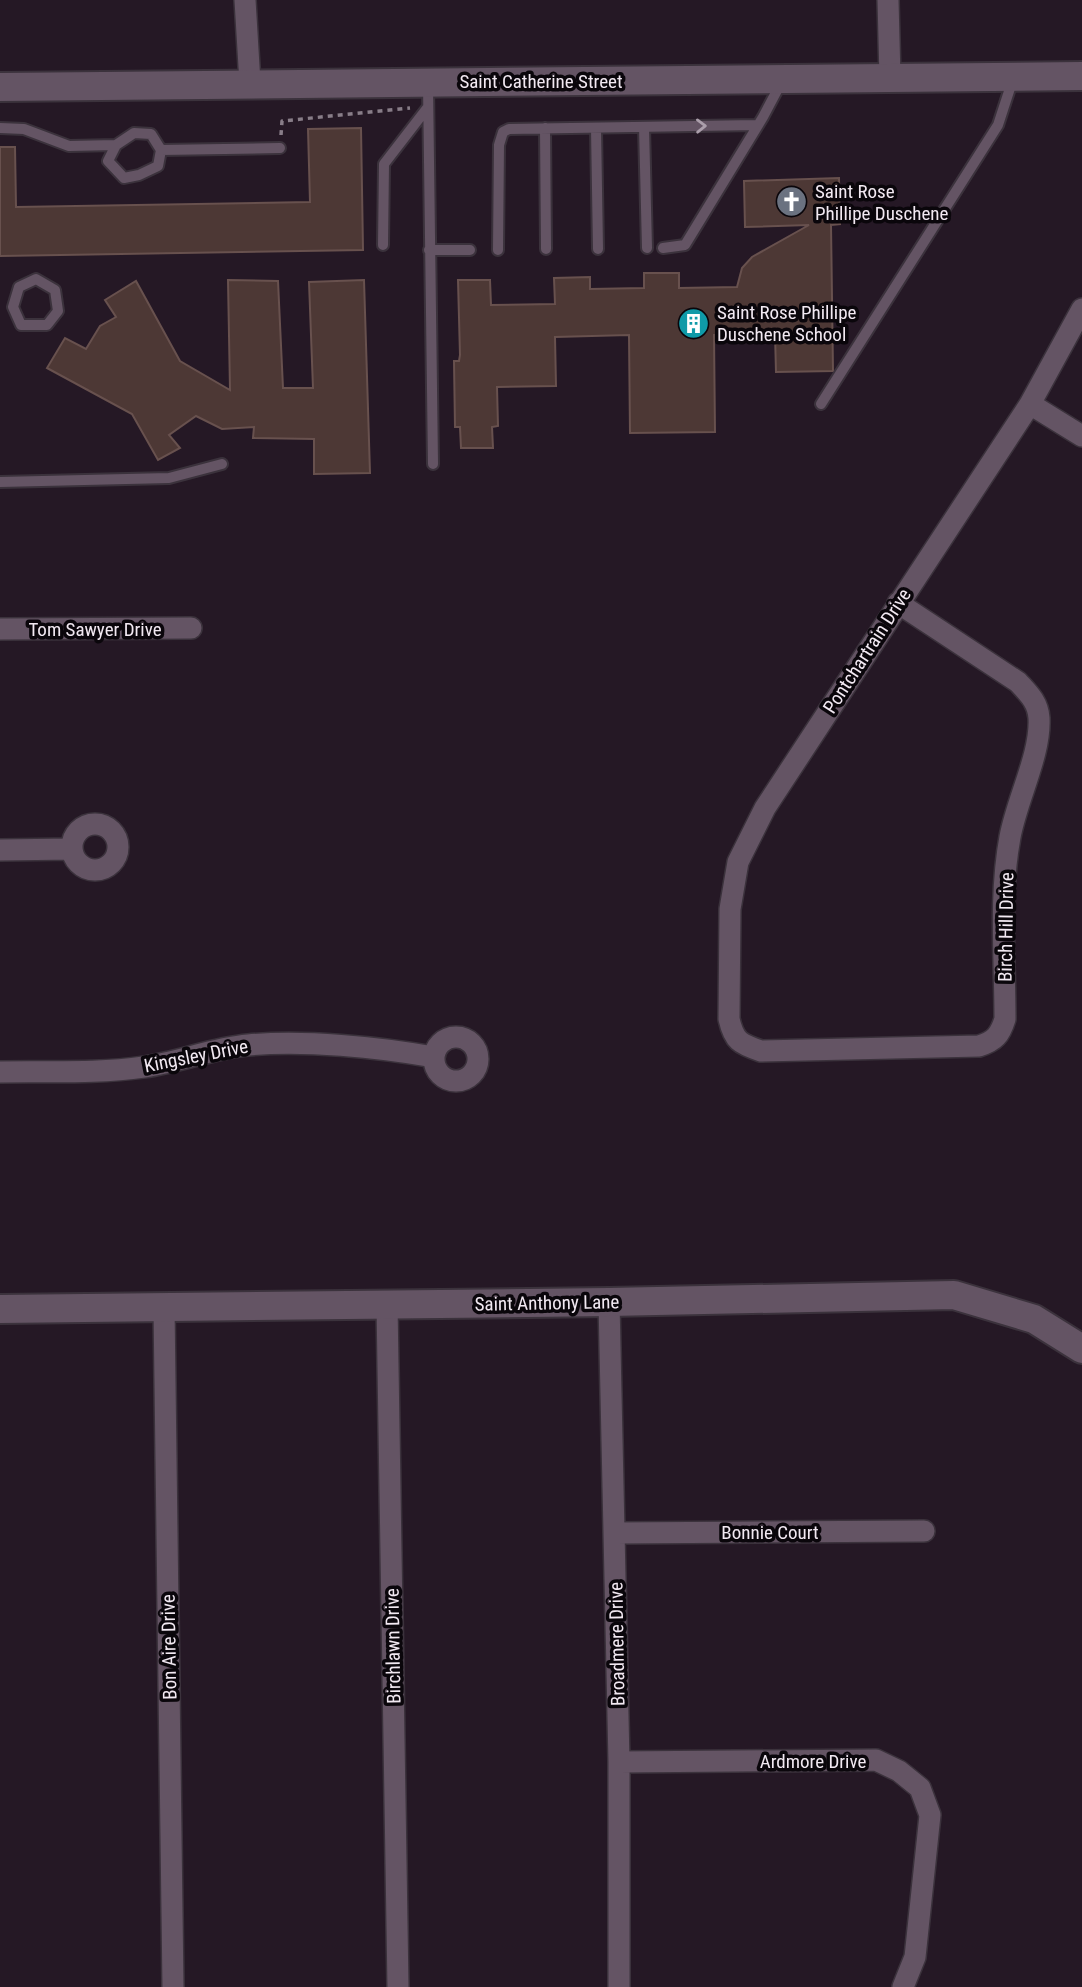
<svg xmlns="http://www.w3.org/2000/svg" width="1082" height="1987" font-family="'Roboto Condensed',sans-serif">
<rect width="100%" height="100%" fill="#251825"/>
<!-- building -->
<path fill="#4d3835" stroke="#68514e" stroke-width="2" d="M 361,128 L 363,250 L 0,256 L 0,147 L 15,147 L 16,207 L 310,202 L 308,129 Z
M 839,178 L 840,224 L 831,225 L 833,371 L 776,372 L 775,334 L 714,335 L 715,432 L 630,433 L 629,335 L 555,337 L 556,386 L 497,387 L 498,426 L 492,427 L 493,448 L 461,448 L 460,427 L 455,427 L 454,361 L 459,361 L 460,355 L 458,280 L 490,280 L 491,305 L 555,304 L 554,278 L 590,277 L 590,289 L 644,288 L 644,273 L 679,273 L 679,288 L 737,287 L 742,268 L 752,257 L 809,225 L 745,227 L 744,181 Z
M 228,280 L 278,281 L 283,388 L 313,388 L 309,282 L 364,280 L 370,473 L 314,474 L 314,439 L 253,438 L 254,427 L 222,429 L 196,416 L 169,435 L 180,448 L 158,460 L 132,414 L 47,368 L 65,338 L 86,349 L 100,326 L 116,317 L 105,300 L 136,281 L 180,361 L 230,390 Z"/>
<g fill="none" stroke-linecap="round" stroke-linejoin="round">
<defs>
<path id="service" d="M 428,85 L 433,464
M 644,127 L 647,248
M 0,128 L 24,129 L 69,146 L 116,145 L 134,133 L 151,134 L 161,150 L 280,148
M 545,128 L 546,249
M 596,128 L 598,249
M 116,145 L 108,161 L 124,178 L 139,175 L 158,166 L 161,150
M 383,245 L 384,164 L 428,107
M 663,248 L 685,245 L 763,117 L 781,83
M 429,250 L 470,250
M 498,250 L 499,145 L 503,132 L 509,129 L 757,125
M 36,279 L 55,290 L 58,311 L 47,325 L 21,325 L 13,307 L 19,287 Z
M 821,404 L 998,125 L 1013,79
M 0,482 L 169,478 L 222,464"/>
<path id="minor" d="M 245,0 L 250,83
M 888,0 L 890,78
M 1030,404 L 1082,436
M 898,603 L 1018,682 C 1028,693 1038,702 1039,718 C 1041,754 1017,799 1010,837 C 999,896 1005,959 1005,1019 C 1000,1035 995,1041 979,1046 L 761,1051 C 740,1044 734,1041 729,1019 L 730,909 L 738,862 L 765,808 L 1030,404 L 1082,309
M 0,629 L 191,628
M72 847a23 23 0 1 1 46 0a23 23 0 1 1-46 0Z
M 0,850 L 72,849
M434 1059a22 22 0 1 1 44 0a22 22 0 1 1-44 0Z
M 0,1072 C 48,1071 96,1074 144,1067 C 179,1062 213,1048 248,1045 C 305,1040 377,1047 434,1057
M 609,1302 L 619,1762 L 619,1987
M 387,1304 L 398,1987
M 164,1307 L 173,1987
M 615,1533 L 924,1531
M 619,1762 L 876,1760 L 899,1771 L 920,1788 L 930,1815 L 915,1957 L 903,1987"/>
<path id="tertiary" d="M 0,87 L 1082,76
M 0,1309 L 609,1302 L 954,1295 L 1034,1319 L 1082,1349"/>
</defs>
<!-- service casing -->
<use href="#service" stroke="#3b323c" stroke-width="14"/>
<!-- minor casing -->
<use href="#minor" stroke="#3b323c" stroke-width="24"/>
<!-- tertiary casing -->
<use href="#tertiary" stroke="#3b323c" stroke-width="32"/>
<!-- path -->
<path stroke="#887d88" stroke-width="3.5" stroke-dasharray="5 5" stroke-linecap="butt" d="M 281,135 L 282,121 L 410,108"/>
<!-- service -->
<use href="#service" stroke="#645464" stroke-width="10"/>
<!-- minor -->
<use href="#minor" stroke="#645464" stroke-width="21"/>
<!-- tertiary -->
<use href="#tertiary" stroke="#645464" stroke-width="28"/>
</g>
<!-- one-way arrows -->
<defs><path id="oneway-chevron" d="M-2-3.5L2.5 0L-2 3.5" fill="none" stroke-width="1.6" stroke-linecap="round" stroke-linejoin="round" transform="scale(1.75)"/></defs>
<use stroke="#ab9eab" href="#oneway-chevron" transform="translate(701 126) rotate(-1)"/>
<!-- icons -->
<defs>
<symbol id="church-disc" viewBox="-11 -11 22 22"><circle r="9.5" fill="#6b7280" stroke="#0a060b"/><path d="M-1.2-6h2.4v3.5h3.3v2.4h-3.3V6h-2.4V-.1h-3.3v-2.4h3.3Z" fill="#fff"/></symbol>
<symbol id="building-disc" viewBox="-11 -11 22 22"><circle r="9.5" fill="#0f9aa8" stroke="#0a060b"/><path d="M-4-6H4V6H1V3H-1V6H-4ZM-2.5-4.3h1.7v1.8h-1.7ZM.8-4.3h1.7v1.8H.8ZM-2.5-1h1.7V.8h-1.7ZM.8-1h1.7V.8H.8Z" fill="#fff"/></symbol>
</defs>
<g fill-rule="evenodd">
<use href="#church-disc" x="774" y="184" width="35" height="35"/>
<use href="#building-disc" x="676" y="306" width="35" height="35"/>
</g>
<g text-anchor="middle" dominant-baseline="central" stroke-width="7" stroke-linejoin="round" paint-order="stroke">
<!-- street labels -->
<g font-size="19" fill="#f2e9f2" stroke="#0a060b">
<text x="541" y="81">Saint Catherine Street</text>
<text x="95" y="629">Tom Sawyer Drive</text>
<text transform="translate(867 651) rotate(-57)">Pontchartrain Drive</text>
<text transform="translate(1006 927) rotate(-89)">Birch Hill Drive</text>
<text transform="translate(196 1056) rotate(-11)">Kingsley Drive</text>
<text transform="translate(547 1303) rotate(-1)">Saint Anthony Lane</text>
<text x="770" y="1532">Bonnie Court</text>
<text transform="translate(617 1644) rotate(-91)">Broadmere Drive</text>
<text transform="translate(393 1646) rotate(-91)">Birchlawn Drive</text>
<text transform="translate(169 1647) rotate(-91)">Bon Aire Drive</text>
<text x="813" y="1761">Ardmore Drive</text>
</g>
<!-- poi labels -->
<g font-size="19" fill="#f2e9f2" stroke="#0a060b" text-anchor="start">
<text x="815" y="191">Saint Rose<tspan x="815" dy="22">Phillipe Duschene</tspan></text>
<text x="717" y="312">Saint Rose Phillipe<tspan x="717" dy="22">Duschene School</tspan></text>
</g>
</g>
</svg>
